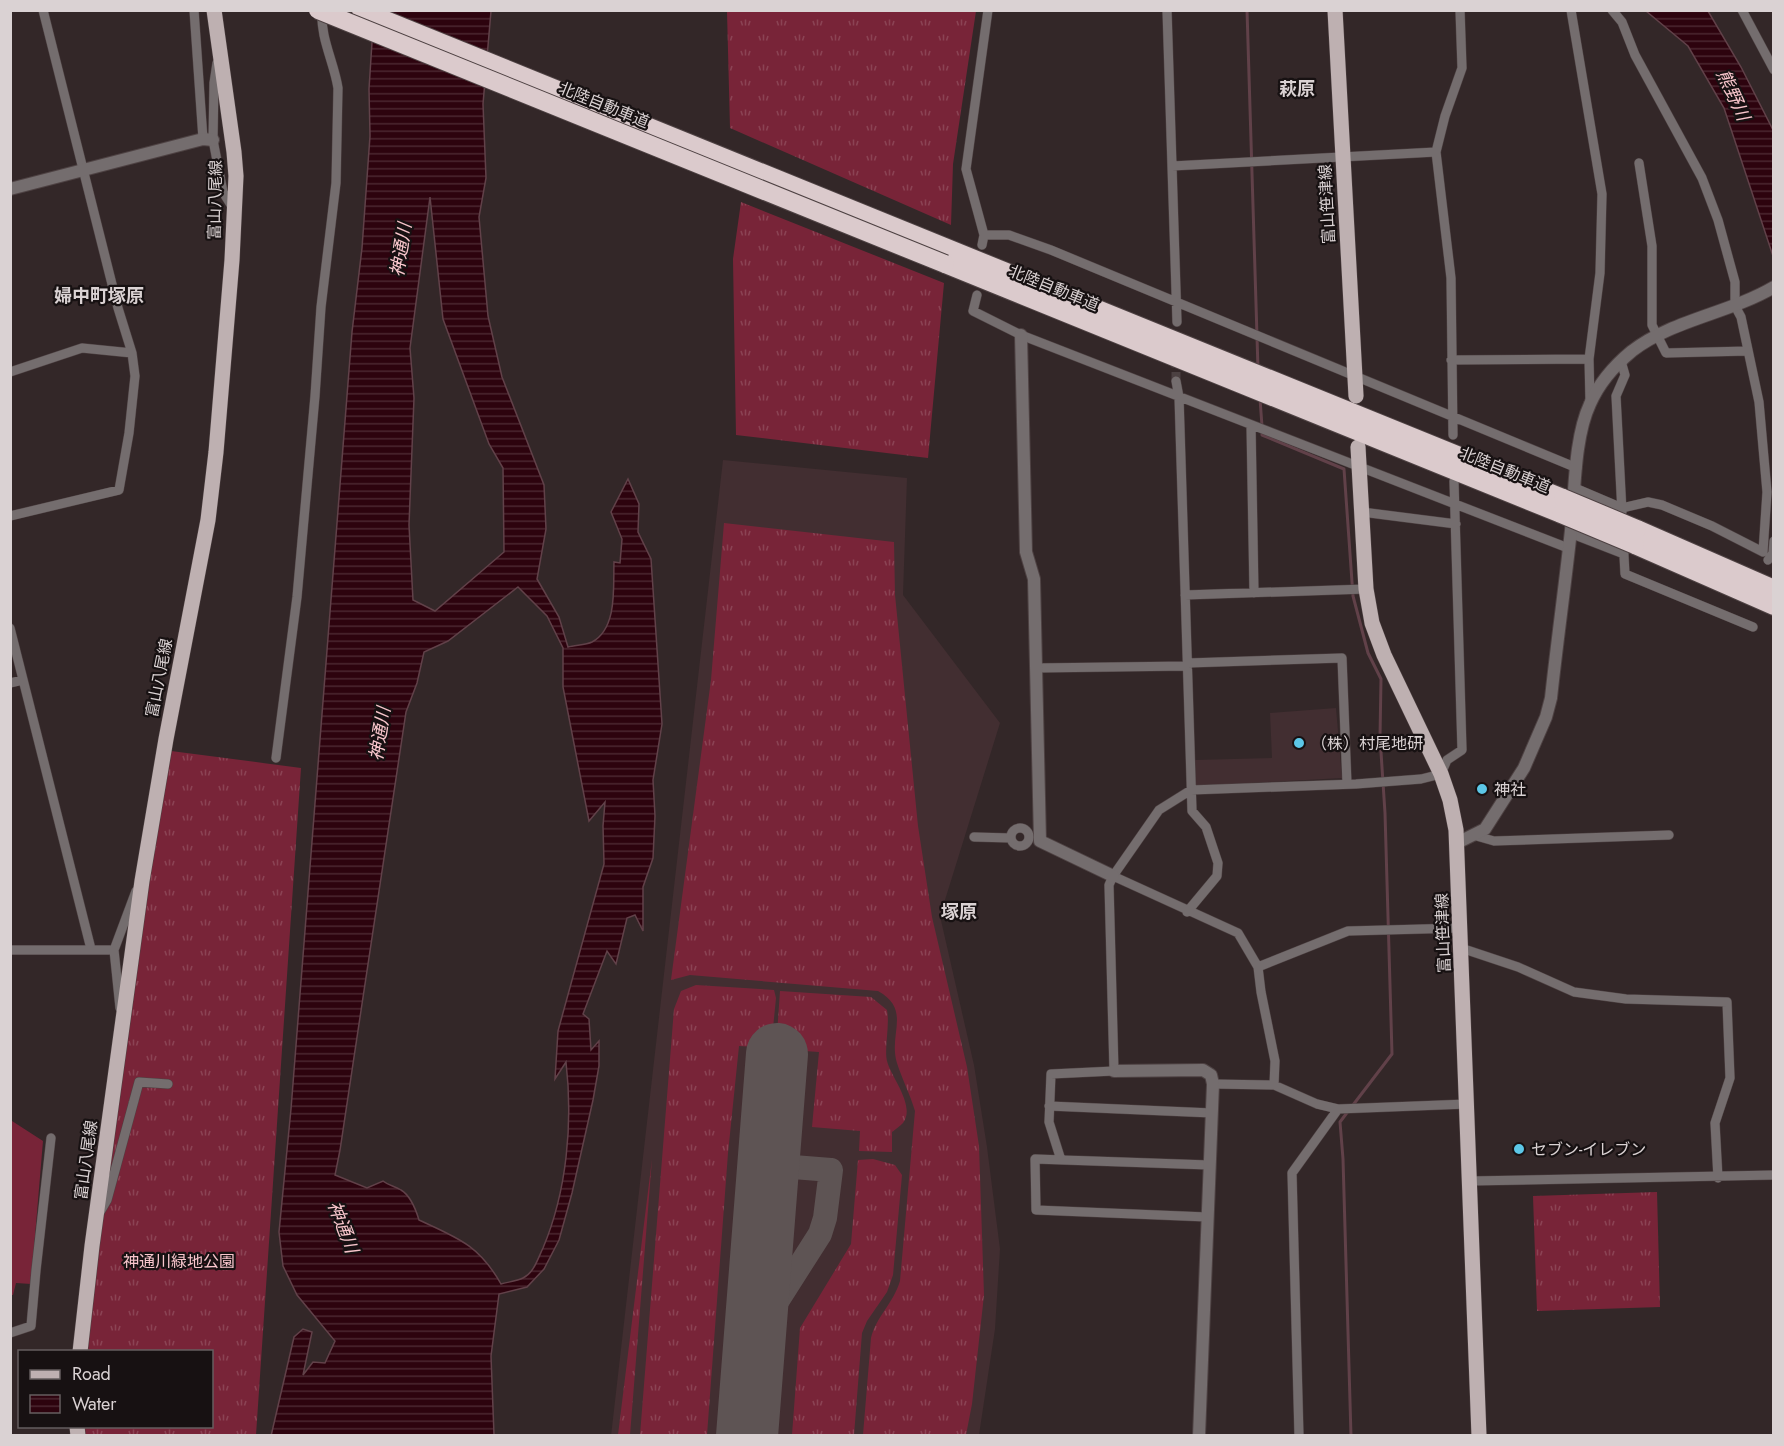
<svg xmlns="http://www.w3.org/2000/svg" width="1784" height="1446" font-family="Jost,'Noto Sans JP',sans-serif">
<defs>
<pattern id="grass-tufts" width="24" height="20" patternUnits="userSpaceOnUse" patternTransform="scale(1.5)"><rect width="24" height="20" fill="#782438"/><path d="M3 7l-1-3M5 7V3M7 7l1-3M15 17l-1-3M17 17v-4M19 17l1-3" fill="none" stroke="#8b4354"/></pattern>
<pattern id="water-rules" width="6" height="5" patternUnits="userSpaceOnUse" patternTransform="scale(1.5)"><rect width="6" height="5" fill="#2d030e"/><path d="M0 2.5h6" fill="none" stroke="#4b2730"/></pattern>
</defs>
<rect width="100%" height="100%" fill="#332728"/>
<!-- built -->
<path fill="#422e31" d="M 723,460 L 907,478 L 903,595 L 1000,723 L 940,916 L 974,1065 L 987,1147 L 1000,1249 L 995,1329 L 979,1435 L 611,1436 Z
M 1336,708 L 1342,778 L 1196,786 L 1195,760 L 1272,758 L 1270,713 Z"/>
<!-- grass -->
<path fill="url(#grass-tufts)" d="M 727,11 L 976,11 L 953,164 L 951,225 L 730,128 Z
M 741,202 L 944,283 L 928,458 L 736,435 L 733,259 Z
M 724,523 L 894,542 L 895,595 L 918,826 L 932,917 L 967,1067 L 979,1146 L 984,1295 L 972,1404 L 966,1435 L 863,1435 L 871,1338 C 876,1317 893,1304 900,1281 L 915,1111 C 910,1094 902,1079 897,1063 C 888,1034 912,1010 878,991 L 690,975 L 671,980 L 711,680 Z
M 171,751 L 301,768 L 256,1435 L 78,1435 L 77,1427 L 212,1426 L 212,1352 L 80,1351 L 116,1072 Z
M 696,985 L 774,990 L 776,998 L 771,1048 L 739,1046 L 728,1153 L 707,1435 L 640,1435 L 674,1009 L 681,991 Z
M 780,991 L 871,997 L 887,1010 C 890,1026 884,1048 887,1061 C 891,1077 916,1106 903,1123 C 900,1126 896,1129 892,1132 L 892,1152 L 859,1151 L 860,1131 L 812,1127 L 819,1052 L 776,1049 Z
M 652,1159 L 630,1435 L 618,1435 Z
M 873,1159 L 895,1165 L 902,1175 L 893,1275 L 887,1292 L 867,1321 L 862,1333 L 854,1435 L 792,1435 L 800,1328 L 851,1244 L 858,1160 Z
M 1657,1192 L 1660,1307 L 1537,1311 L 1533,1196 Z"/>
<!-- garden -->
<path fill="#782438" d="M 10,1115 L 12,1121 L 43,1141 L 31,1284 L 16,1283 L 13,1295 L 10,1295 Z"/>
<!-- water -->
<path fill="url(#water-rules)" stroke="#614149" stroke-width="1.5" fill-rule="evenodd" d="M 374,11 L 491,11 L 483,104 L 486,178 L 479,217 L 488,316 L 502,377 L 544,485 L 546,529 L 537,579 L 559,617 L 568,647 C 575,645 586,645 592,642 C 618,628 613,586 614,562 L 620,563 L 622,539 L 611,512 L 628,479 L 639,504 L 638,532 L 651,559 L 662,724 L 653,780 L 655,816 L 653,858 L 643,887 L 643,931 L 635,915 L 627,918 L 616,964 L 607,951 L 583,1014 L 589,1019 L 591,1050 L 599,1041 L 599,1066 L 593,1100 L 572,1193 L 559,1240 L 544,1269 L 527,1287 L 499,1294 L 491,1356 L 494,1435 L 271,1436 L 294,1337 L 303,1329 L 312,1332 L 303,1375 L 313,1362 L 325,1363 L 335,1341 L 297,1295 L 283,1266 L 279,1232 L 291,1109 L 352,332 L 362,248 L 370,136 L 369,89 ZM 430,197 L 443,319 L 489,444 L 503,468 L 504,552 L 435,611 L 413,600 L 409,525 L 414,398 L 410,348 ZM 518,587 L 547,616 L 563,648 L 563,687 L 589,821 L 605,802 L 603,826 L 604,864 L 558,1031 L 555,1079 L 566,1062 C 573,1123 567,1191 543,1248 C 538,1258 534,1273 523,1278 C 517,1281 508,1282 501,1284 C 479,1245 458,1238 419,1220 C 416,1210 411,1196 401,1190 C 395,1186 389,1186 383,1181 L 367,1188 L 335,1175 L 340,1150 L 406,712 L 417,683 L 424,652 L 448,641 Z
M 1646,11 L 1708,11 L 1741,67 L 1773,130 L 1773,256 L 1724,108 L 1688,46 Z"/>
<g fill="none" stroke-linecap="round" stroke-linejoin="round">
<!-- stream -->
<path stroke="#614149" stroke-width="3" d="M 1247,10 L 1258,369
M 1260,399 L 1262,426
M 1262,432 L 1262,435 L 1344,469 L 1353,596 L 1368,653 L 1381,679 L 1380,737 L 1385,813 L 1392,1054 L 1353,1105
M 1349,1110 L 1340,1122 L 1343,1159 L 1351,1436"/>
<!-- taxiway -->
<path stroke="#5e5454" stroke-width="24" d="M 755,1336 L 820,1234 L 825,1218 L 831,1170 L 768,1165"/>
<!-- runway -->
<path stroke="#5e5454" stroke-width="62" d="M 747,1436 L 777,1054"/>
<!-- minor-tunnel -->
<path stroke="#4c4142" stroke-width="9" stroke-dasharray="9 4.5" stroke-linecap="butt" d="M 1176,381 L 1176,358"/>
<defs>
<path id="minor" d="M 194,10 L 203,139
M 1167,10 L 1177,322
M 1571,10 L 1602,194 L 1600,273 L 1589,359 L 1590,402
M 1742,10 L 1774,70
M 217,63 L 214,83 L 213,140 L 223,192 L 233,208
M 1639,163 L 1652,246 L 1652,325 L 1666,353 L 1748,351
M 1172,166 L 1436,152
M 984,235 L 1009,235 L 1051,250 L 1577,468
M 982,245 L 984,235 L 966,169 L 988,10
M 977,295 L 973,311 L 1021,335 L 1568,548
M 1451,360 L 1589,359
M 1621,361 L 1625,375 L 1616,396 L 1622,512
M 10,372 L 82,348 L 132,353
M 1176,381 L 1179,397 L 1192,811 L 1206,827 L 1218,863 L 1217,876 L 1187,912
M 1251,425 L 1254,593
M 1453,435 L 1451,278 L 1436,152 L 1445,116 L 1462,68 L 1460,10
M 1575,488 L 1622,508 L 1648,502 L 1662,505 L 1712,526 L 1763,552 L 1767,492 L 1759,402 L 1741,317 L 1735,306 L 1735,282 L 1718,220 L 1702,178 L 1635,55 L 1622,22 L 1612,10
M 1362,512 L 1456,524
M 10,516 L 119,490 L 129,433 L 135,376 L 132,353 L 118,308 L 43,10
M 1570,533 L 1624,554
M 1623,538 L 1625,574 L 1753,627
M 1768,560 L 1773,553 L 1774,541
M 1185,595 L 1366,589
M 10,628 L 91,949
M 1188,663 L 1342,658 L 1347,784
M 1036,668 L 1188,666
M 10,683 L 23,680
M 276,758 L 297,597 L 315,396 L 321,307 L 336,183 L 338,88 C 334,62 320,38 322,10
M1011 837a9 9 0 1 1 18 0a9 9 0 1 1-18 0Z
M 1473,835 L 1494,841 L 1669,835
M 974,837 L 1011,838
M 1113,876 L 1238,933 L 1258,967 L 1261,992 L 1275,1061 L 1274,1085
M 1461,948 L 1518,967 L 1574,992 L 1626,999 L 1727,1002 L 1730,1078 L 1715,1123 L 1718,1178
M 10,950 L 114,950
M 1258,967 L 1348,931 L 1460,928
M 120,1008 L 114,950 L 136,891
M 1213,1084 L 1274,1085 L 1317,1104 L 1338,1109 L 1467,1104
M 1049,1106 L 1212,1113
M 1061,1160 L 1049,1122 L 1051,1074 L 1114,1071 L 1109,885 L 1113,876 L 1159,810 L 1191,790 L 1356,784 L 1421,779 L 1441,774 L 1447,760 L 1462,750 L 1454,481
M 1470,1181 L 1774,1175
M 100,1212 L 107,1200 L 139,1082 L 168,1084
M 1207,1217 L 1036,1210 L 1035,1159 L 1209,1165
M 10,1333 L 31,1326 L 36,1270 L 51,1138
M 1299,1436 L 1292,1173 L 1338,1109"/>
<path id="tertiary" d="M 10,189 L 203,139 L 213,140
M 1021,335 L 1026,552 L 1034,579 L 1040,841 L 1113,876
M 1457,843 L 1485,829 L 1524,768 L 1546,717 L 1551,698 C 1557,642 1565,586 1571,530 C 1575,492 1574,438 1590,404 C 1599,383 1615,365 1632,351 C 1672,320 1730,313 1774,287
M 1114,1071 L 1203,1070 L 1211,1075 L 1213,1084 L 1199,1436"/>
<path id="primary" d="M 1335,10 L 1356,396
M 1358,447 L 1366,589 L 1372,623 L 1384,655 L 1441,774 L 1450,800 L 1456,830 L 1479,1436
M 80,1352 L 92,1246 L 142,881 L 166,739 L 208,520 L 216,452 L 232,260 L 236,176 L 234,152 L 214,10
M 77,1426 L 78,1436"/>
<path id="motorway" d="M 361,10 L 1563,498
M 945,264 L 1561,514
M 1637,529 L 1774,589
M 1635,545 L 1774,606"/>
</defs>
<!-- minor casing -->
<use href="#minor" stroke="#4e4243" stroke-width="10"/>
<!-- tertiary casing -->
<use href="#tertiary" stroke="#4e4243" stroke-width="14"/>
<!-- primary casing -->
<use href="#primary" stroke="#4e4243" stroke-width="16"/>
<!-- motorway casing -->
<use href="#motorway" stroke="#4e4243" stroke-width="20"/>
<!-- minor -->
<use href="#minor" stroke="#746d6e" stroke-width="9"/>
<!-- tertiary -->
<use href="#tertiary" stroke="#746d6e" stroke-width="12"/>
<!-- primary -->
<use href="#primary" stroke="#beb0b1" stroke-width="15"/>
<!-- motorway -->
<use href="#motorway" stroke="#dbcacc" stroke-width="18"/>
<defs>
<path id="motorway-bridge" d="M 318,10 L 945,264
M 1563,498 L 1637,529
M 1561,514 L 1635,545"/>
</defs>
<!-- motorway-bridge casing -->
<use href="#motorway-bridge" stroke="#4e4243" stroke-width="20" stroke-linecap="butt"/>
<!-- motorway-bridge -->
<use href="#motorway-bridge" stroke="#dbcacc" stroke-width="18"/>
</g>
<!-- markers -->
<g fill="#5cc7e7" stroke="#171112" stroke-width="2">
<circle cx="1299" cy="743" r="6"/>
<circle cx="1482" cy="789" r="6"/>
<circle cx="1519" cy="1149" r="6"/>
</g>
<g text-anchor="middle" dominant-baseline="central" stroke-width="4.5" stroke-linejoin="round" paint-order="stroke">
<!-- street labels -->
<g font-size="16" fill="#dad2d3" stroke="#171112">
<text transform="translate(604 105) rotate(22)">北陸自動車道</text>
<text transform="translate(215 200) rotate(-89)">富山八尾線</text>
<text transform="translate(1327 204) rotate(-93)">富山笹津線</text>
<text transform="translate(1054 288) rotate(22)">北陸自動車道</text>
<text transform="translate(1505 470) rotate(22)">北陸自動車道</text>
<text transform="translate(159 678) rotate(-79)">富山八尾線</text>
<text transform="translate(1443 933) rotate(-92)">富山笹津線</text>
<text transform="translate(86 1160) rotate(-82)">富山八尾線</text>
</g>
<!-- poi labels -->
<g font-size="16" fill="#dad2d3" stroke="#171112" text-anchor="start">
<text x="1311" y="743">（株）村尾地研</text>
<text x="1494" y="789">神社</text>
<text x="1531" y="1149">セブン-イレブン</text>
</g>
<!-- park labels -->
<g font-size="16" fill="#f8c5cc" stroke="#171112">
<text x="179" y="1261">神通川緑地公園</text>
</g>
<!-- neighbourhood labels -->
<g font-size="18" font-weight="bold" fill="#dad2d3" stroke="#171112">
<text x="1297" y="89">萩原</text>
<text x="99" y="296">婦中町塚原</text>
<text x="959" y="912">塚原</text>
</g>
<!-- water labels -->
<g font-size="18" font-style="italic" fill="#f9c6cc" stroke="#171112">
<text transform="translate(1733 95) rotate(65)">熊野川</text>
<text transform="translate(401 250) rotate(-81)">神通川</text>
<text transform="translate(380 734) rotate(-81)">神通川</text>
<text transform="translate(343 1227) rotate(69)">神通川</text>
</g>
</g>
<!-- border -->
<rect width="1784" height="1446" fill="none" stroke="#dad2d3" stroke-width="24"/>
<!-- legend -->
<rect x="18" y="1350" width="195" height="78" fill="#171112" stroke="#655e5f" stroke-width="1.5"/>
<rect x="30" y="1370" width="30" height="9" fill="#beb0b1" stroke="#655e5f" stroke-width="1.5"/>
<text x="72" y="1380" font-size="18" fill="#dad2d3">Road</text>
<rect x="30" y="1395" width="30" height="18" fill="url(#water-rules)" stroke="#655e5f" stroke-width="1.5"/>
<text x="72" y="1410" font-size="18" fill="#dad2d3">Water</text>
</svg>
